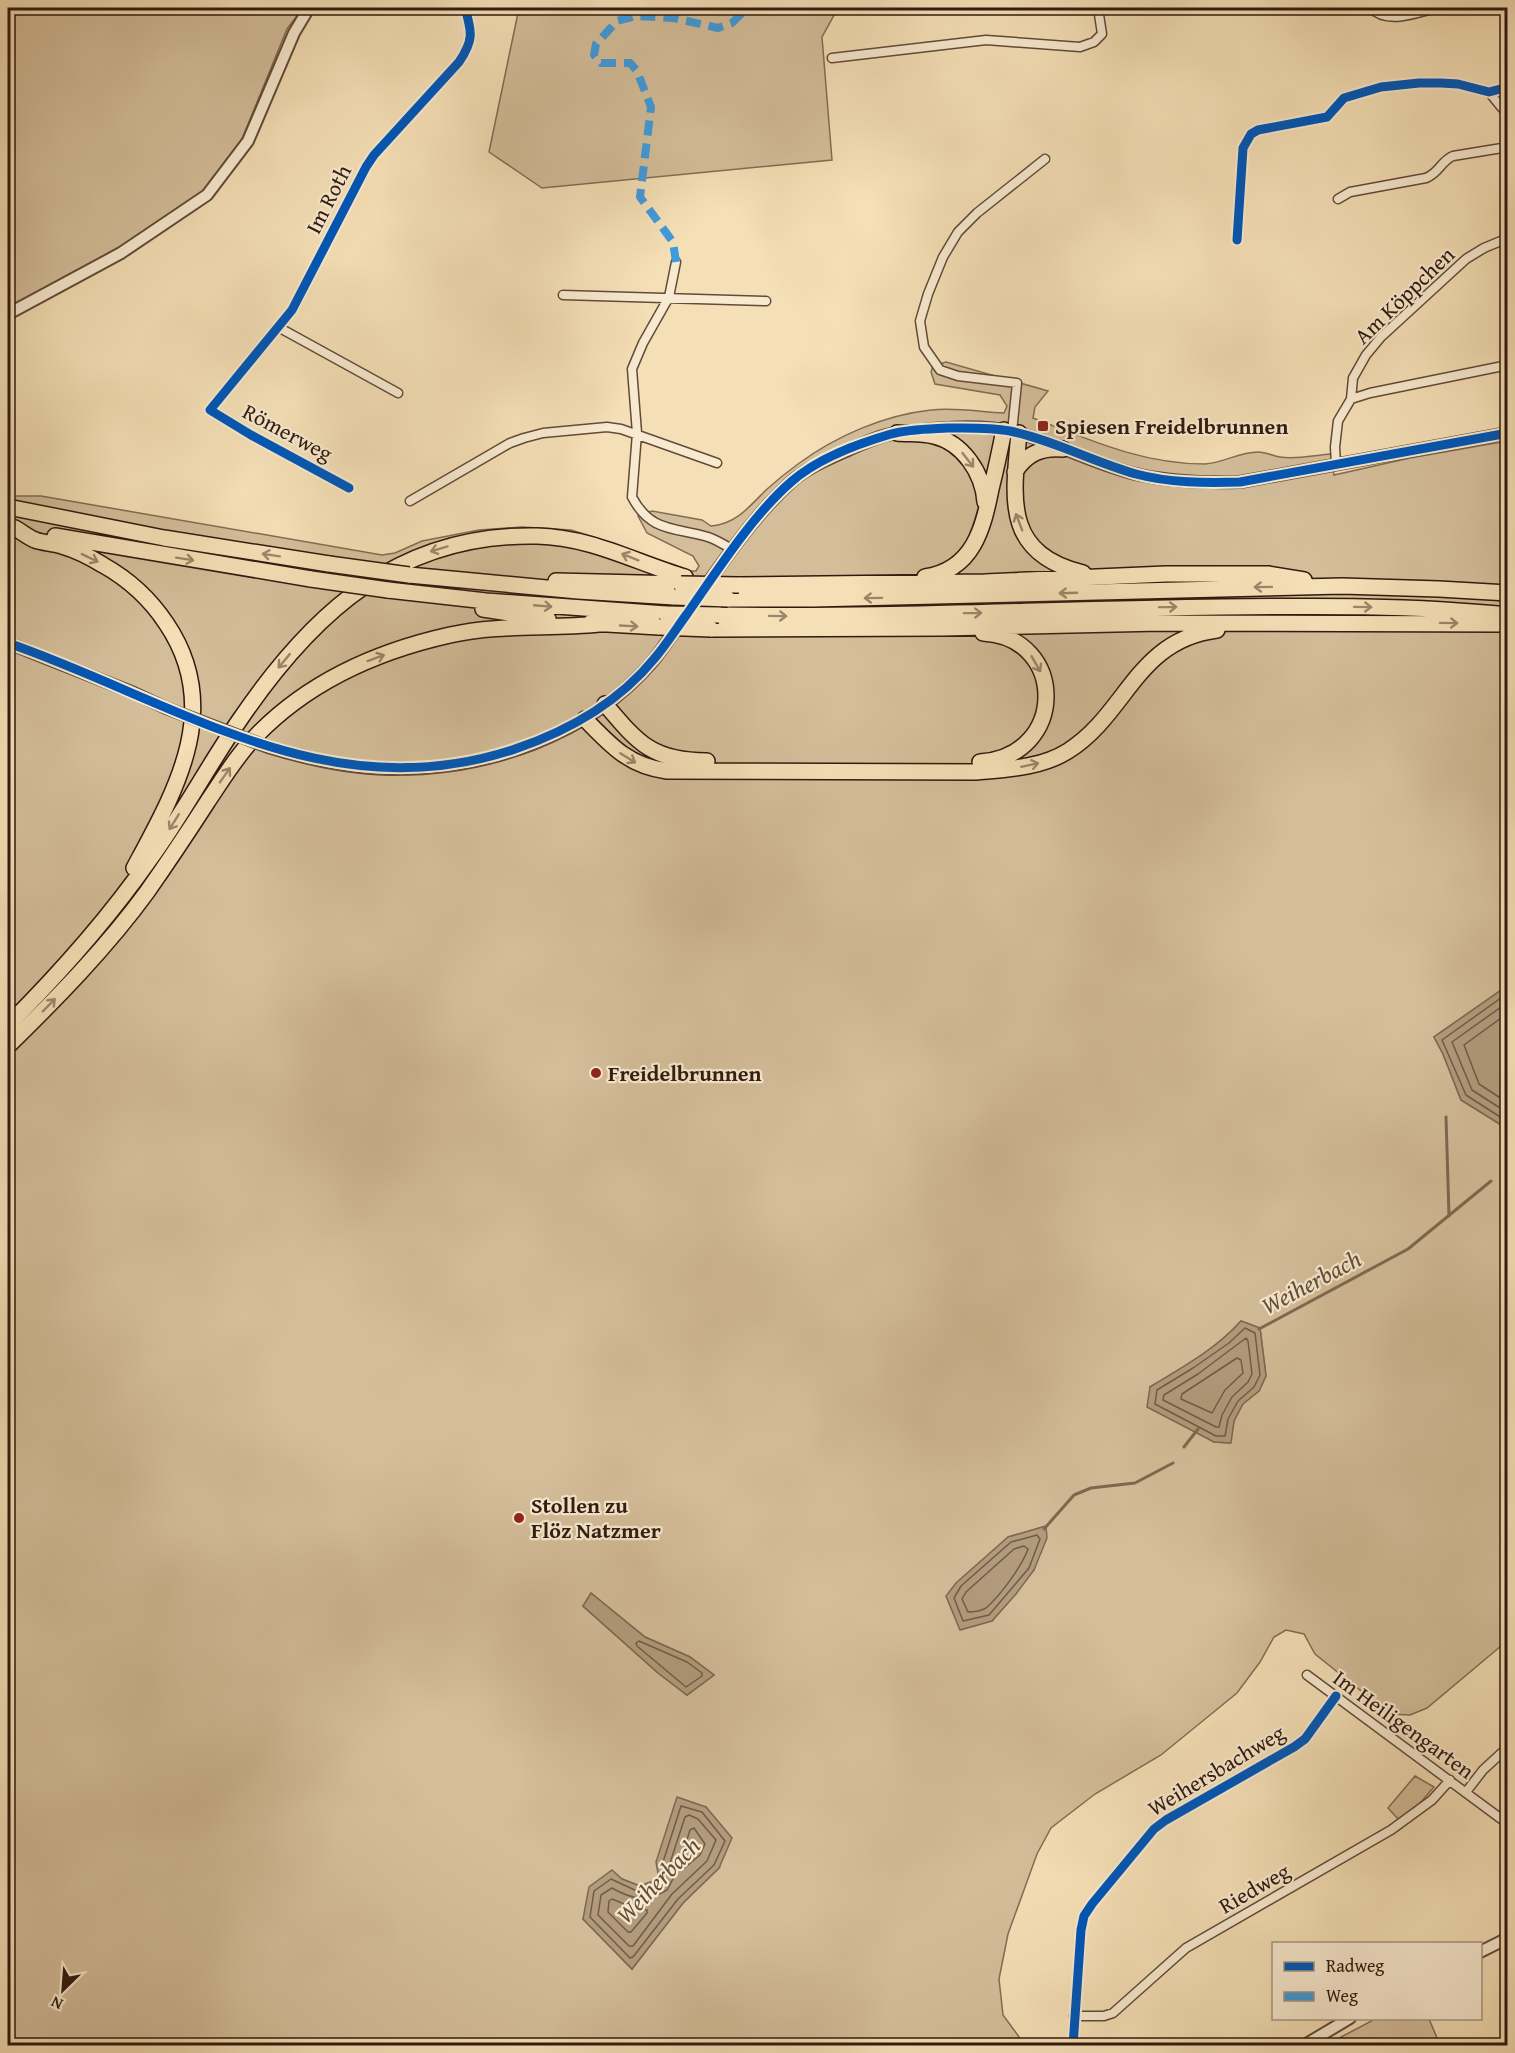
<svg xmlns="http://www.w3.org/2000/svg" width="1515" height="2053" font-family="'Gentium Book Plus',serif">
<rect width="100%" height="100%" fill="#f5dfb6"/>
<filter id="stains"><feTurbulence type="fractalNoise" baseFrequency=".00333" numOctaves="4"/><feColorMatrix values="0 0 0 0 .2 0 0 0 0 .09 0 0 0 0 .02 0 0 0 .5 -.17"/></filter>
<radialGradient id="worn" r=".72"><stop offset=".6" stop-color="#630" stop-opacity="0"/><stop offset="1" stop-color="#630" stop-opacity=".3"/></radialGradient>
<!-- green -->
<path fill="#d4be9a" stroke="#826c54" stroke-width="1.5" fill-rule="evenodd" d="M 8,8 L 303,8 L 287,29 L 242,139 L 205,194 L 124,245 L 8,308 Z
M 519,8 L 838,8 L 822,37 L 832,160 L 542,188 L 489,152 Z
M 946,362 L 1048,391 L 1035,407 L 1033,418 C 1090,440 1142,464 1205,464 C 1223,463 1239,452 1258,452 C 1266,452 1273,456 1280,457 C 1296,460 1315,455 1331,454 L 1334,475 L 1410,458 L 1507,441 L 1507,986 L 1434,1037 L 1443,1054 L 1461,1100 L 1506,1128 L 1507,1128 L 1507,1641 L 1427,1708 L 1410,1715 L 1390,1714 L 1315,1654 L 1304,1634 L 1286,1630 L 1274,1637 L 1260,1662 L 1237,1693 L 1161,1755 L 1095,1794 L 1051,1828 L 1037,1854 L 1008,1934 L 999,1979 L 1003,2015 L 1025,2045 L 8,2045 L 8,496 L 41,496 L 382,555 L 395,553 L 422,541 L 479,530 L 522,527 L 571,530 L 614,543 L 687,571 L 696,571 L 699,566 L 693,556 L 647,533 L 638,516 L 652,511 L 702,520 L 711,526 C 736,524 749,507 766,490 C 776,481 787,472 798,464 C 836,436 884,415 931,410 C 955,407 981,412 1004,413 L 1007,406 L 1000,395 L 935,384 L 931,372 L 933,366 ZM 1241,1321 L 1260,1328 L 1266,1376 L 1259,1391 L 1243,1403 L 1234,1421 L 1230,1443 L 1214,1442 L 1196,1432 L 1150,1387 C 1183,1368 1216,1349 1241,1321 ZM 1046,1526 L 1034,1570 L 992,1621 L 1008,1537 ZM 591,1593 L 645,1637 L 690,1657 L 714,1675 L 687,1695 L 658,1673 L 583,1606 ZM 719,1868 L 683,1903 L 632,1969 L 583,1919 L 622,1879 L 640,1886 L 659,1879 Z
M 1415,1776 L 1434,1787 L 1414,1810 L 1399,1820 L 1388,1808 Z
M 1377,2018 L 1429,2019 L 1440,2045 L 1326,2045 Z"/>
<!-- water -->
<path fill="#b29c7d" stroke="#7e6851" stroke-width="1.5" d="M 1507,986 L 1508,1128 L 1506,1128 L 1461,1100 L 1443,1054 L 1434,1037 Z
M 1241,1321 L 1260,1328 L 1266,1376 L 1259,1391 L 1243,1404 L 1234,1421 L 1231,1443 L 1214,1442 L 1147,1407 L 1150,1387 C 1183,1367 1216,1349 1241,1321 Z
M 1046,1526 L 1047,1538 L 1034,1570 L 1016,1594 L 992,1621 L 960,1630 L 946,1596 L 956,1583 L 1008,1537 Z
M 591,1593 L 645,1637 L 690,1657 L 714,1675 L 687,1695 L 658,1673 L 583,1606 Z
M 677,1797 L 706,1807 L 732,1838 L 719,1868 L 683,1903 L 632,1969 L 583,1919 L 589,1887 L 612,1870 L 622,1879 L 640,1886 L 659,1879 L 656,1862 Z"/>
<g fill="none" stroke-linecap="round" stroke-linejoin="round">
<!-- shore -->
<path stroke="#715b46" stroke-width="1.5" d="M 1508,993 L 1442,1040 L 1466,1095 L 1508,1122
M 1508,1002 L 1452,1042 L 1472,1090 L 1508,1113
M 1508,1013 L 1464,1045 L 1479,1084 L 1508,1103
M 1245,1328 L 1255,1333 L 1260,1375 L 1254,1387 L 1238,1401 L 1228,1419 L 1225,1436 L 1216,1436 L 1155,1404 L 1157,1390 L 1193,1368 L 1229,1343 Z
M 1246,1338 L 1248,1341 L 1252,1374 L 1248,1382 L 1232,1397 L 1222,1415 L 1219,1427 L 1216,1427 L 1163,1400 L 1164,1395 L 1198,1374 Z
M 1237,1358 L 1241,1360 L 1243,1373 L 1225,1390 L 1212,1413 L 1181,1399 L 1182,1394 Z
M 1037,1535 L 1040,1539 L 1029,1568 L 989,1615 L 963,1621 L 954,1598 L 961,1586 L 1011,1542 Z
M 1024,1546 L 1028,1549 C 1022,1566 1000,1596 986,1608 C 981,1611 973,1612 968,1612 L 962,1599 L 966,1592 L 1014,1549 Z
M 639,1641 L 687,1662 L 702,1673 L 702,1676 L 686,1687 L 637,1646 L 636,1643 Z
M 681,1806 L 702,1812 L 725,1841 L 714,1865 L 678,1899 L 633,1957 L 630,1958 L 590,1917 L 594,1891 L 611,1879 L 639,1892 L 663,1883 L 665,1878 L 663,1862 Z
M 689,1815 L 698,1819 L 716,1840 L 707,1861 L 672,1894 L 633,1946 L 629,1946 L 598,1915 L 601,1895 L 612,1888 C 633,1900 646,1902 667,1890 L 673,1879 L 670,1863 L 685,1817 Z
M 694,1828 L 705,1844 L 700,1855 L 682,1870 L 680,1863 L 690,1830 Z
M 612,1899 L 634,1908 L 647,1910 L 647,1913 L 631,1932 L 628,1932 L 608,1912 L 609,1901 Z"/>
<!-- stream -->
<path stroke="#7e6851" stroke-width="3" d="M 1446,1117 L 1449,1216
M 1259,1329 L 1408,1249 L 1491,1181
M 1184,1447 L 1198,1429
M 1044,1529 L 1074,1495 L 1091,1488 L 1135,1483 L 1173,1463"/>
<defs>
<path id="minor" d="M 1371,8 C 1387,25 1417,13 1436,8
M 832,58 L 986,40 L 1080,47 L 1094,42 L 1102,34 L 1098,8
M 1489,92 L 1502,108 L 1508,110
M 1338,199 L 1350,192 L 1426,178 C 1439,173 1441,161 1453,156 L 1508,147
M 1237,240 L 1243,148 L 1251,134 L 1258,130 L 1327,117 L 1344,98 L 1381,87 L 1419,83 L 1441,83 L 1458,84 L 1489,92 L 1508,87
M 676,262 L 669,297 L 643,343 L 632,369 L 637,433 L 632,497 C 651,533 675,527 708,537 C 717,540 725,545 733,550
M 563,295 L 766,301
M 278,327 L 398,393
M 1351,399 L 1370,393 L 1508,365
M 1012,432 L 1017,383 L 958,376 L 940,370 L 924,347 L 920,321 L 928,294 L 943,257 L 958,232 L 977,213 L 1045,159
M 1336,464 L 1335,447 L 1338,421 L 1351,399 L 1353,378 L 1366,355 L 1381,337 L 1466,259 L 1484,248 L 1508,238
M 349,488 L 251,435 L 210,410 L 292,310 L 366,167 L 374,155 L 459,62 C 474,40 472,32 465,8
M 410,501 L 510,443 L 524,438 L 543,433 L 607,427 L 621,429 L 717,463
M 1307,1675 L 1508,1824
M 1466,1792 L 1483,1770 L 1508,1747
M 1074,2016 L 1104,2016 L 1113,2013 L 1186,1948 L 1391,1830 L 1432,1800 L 1450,1780
M 1073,2046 L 1081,1930 L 1084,1916 L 1092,1904 L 1154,1829 L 1166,1820 L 1294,1747 L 1305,1739 L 1336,1696"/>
<path id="tertiary" d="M 8,314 L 121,253 L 207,195 L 248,141 L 294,33 L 309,8
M 923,430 C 951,427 982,425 1010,431 C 1054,441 1095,465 1140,475 C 1173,482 1206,483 1240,482 L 1508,433
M 8,643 L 134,693 L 166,708
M 268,747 C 307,759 347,768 388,769 C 485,771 589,736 653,661 C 664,647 674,632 684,617 C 717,571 750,519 791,482 C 806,468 828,459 846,451 C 863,443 883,434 902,432
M 1480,1952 L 1508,1938
M 1303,2046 L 1350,2018"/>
<path id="motorway" d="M 897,433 C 909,434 923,433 934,436 C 963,443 983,473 985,502
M 1019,433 C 1013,499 1003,553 1083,573
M 1015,472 C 1026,454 1041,447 1063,449
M 8,507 L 164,538 L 329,564
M 15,528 C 22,532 28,537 35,540 C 43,543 53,543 62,546 C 76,550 90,557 103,565 C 128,579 150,599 166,623 C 224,708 176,790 134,868
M 55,536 L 311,579
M 409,575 L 578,591 L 674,597
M 925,577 C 973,570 983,529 991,489 C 996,469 1000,450 1004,430
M 556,581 L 681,584
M 739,585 L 985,582 L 1166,574 L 1268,574 L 1304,580
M 388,590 L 486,601 L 666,614
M 728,599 L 813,599 L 1342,586 L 1439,589 L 1508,593
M 483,609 L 548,619
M 719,615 C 887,618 1054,609 1222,607 C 1317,606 1413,605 1508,615
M 590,623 L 659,627
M 711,629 L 942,628 L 1160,623 L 1508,624
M 605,704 C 638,743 652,761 707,761
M 585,719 C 611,746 629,766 667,771 L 976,772 C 1007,769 1041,768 1068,751 C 1127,714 1136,640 1217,630
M 980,762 C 1068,756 1067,637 983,633
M 8,1025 C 59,974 108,919 150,859 C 183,814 209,764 241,718 C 314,611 400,533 537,536 C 590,537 635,562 685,577
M 8,1046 C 57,998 107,947 147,892 C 168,862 188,832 208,801 C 223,779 237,755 256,736 C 308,682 378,651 450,635 C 499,624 549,629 599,624"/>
</defs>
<!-- minor casing -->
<use href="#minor" stroke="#614b39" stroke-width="11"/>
<!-- tertiary casing -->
<use href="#tertiary" stroke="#614b39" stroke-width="14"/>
<!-- motorway casing -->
<use href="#motorway" stroke="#301a0f" stroke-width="18"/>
<!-- minor -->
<use href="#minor" stroke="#f8ead0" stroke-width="8"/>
<!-- tertiary -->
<use href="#tertiary" stroke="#f8ead0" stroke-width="10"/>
<!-- motorway -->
<use href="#motorway" stroke="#f5dfb6" stroke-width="15"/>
<defs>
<path id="tertiary-bridge" d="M 166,708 L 268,747"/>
<path id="motorway-bridge" d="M 329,564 L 409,575
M 311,579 L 388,590
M 681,584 L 739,585
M 674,597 L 728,599
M 666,614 L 719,615
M 659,627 L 711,629"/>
</defs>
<!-- tertiary-bridge casing -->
<use href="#tertiary-bridge" stroke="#614b39" stroke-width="14" stroke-linecap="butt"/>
<!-- motorway-bridge casing -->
<use href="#motorway-bridge" stroke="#301a0f" stroke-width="18" stroke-linecap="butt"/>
<!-- tertiary-bridge -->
<use href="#tertiary-bridge" stroke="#f8ead0" stroke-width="10"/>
<!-- motorway-bridge -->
<use href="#motorway-bridge" stroke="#f5dfb6" stroke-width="15"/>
<!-- quiet -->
<path stroke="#3e9bde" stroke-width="8" stroke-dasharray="15 8" stroke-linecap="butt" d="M 676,262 L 673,242 L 640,197 L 651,107 L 637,71 L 630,63 L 601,63 L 594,55 L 596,44 L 617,21 L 636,16 L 674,18 L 718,28 L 732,23 L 747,8"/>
<defs>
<path id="cycleway" d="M 1237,240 L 1243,148 L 1251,134 L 1258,130 L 1327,117 L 1344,98 L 1381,87 L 1419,83 L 1441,83 L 1458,84 L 1489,92 L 1508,87
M 349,488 L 251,435 L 210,410 L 292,310 L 366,167 L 374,155 L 459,62 C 474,40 472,32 465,8
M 8,643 C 178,702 327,812 515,749 C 568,731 618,703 654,659 C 666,645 676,629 687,614 C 717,571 752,516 791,482 C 818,458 857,444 891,434 C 909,429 929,429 947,428 C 967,428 989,427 1010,431 C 1053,440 1093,462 1136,474 C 1169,483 1206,483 1240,482 L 1508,433
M 1073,2046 L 1081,1930 L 1084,1916 L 1092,1904 L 1154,1829 L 1166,1820 L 1294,1747 L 1305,1739 L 1336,1696"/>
</defs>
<!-- cycleway casing -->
<use href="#cycleway" stroke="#f8ead0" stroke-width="13"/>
<!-- cycleway -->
<use href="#cycleway" stroke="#0057b8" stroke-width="9"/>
</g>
<!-- one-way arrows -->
<defs><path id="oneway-shaft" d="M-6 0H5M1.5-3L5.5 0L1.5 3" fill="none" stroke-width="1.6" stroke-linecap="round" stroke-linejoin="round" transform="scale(1.5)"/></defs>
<g stroke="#9c866b">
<use href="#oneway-shaft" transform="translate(968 460) rotate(52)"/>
<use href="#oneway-shaft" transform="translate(1019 522) rotate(-111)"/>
<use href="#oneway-shaft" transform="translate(439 549) rotate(163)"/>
<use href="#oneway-shaft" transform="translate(271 555) rotate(-171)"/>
<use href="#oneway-shaft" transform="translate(630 557) rotate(-158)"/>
<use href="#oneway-shaft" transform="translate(90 558) rotate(26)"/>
<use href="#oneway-shaft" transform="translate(185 559) rotate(9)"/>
<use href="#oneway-shaft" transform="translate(1263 587) rotate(179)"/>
<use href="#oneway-shaft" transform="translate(1068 593) rotate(178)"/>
<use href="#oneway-shaft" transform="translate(873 598) rotate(179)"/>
<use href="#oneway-shaft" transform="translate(543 606) rotate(5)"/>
<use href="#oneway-shaft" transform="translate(1168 607) rotate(-1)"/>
<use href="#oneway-shaft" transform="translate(1363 607) rotate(1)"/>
<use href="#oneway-shaft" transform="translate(973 613) rotate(-1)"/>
<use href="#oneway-shaft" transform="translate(778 616) rotate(1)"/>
<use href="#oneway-shaft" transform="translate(1449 623) rotate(1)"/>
<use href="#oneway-shaft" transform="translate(629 626) rotate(3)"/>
<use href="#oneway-shaft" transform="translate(376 658) rotate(-20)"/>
<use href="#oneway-shaft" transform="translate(284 661) rotate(130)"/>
<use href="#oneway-shaft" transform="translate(1036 664) rotate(60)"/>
<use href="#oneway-shaft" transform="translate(628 758) rotate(32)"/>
<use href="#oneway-shaft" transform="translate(1030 765) rotate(-12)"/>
<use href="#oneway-shaft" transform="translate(225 775) rotate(-55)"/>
<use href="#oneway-shaft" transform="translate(174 822) rotate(122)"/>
<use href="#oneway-shaft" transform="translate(49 1005) rotate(-46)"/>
</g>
<!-- markers -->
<g fill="#8f2418" stroke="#f8ead0" stroke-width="2">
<rect x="1037" y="420" width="12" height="12" rx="3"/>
<circle cx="596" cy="1073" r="6"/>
<circle cx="519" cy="1518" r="6"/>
</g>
<g text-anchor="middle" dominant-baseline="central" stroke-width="4.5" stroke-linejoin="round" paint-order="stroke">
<!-- street labels -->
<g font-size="22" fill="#301a0f" stroke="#f8ead0">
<text transform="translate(328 199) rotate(-63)">Im Roth</text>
<text transform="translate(1404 295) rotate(-44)">Am Köppchen</text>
<text transform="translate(288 432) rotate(28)">Römerweg</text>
<text transform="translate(1404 1724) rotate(36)">Im Heiligengarten</text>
<text transform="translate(1216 1770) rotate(-31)">Weihersbachweg</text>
<text transform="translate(1254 1888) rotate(-30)">Riedweg</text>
</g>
<!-- poi labels -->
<g font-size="22" font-weight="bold" fill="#301a0f" stroke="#f8ead0" text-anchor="start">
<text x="1055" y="426">Spiesen Freidelbrunnen</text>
<text x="608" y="1073">Freidelbrunnen</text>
<text x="531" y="1505">Stollen zu<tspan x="531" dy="25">Flöz Natzmer</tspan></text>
</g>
<!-- water labels -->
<g font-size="24" font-style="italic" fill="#644e3b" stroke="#f8ead0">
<text transform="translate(1311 1282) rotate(-28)">Weiherbach</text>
<text transform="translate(658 1880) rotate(-46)">Weiherbach</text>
</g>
</g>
<!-- margin -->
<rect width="1515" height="2053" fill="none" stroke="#f5dfb6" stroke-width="30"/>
<rect x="9" y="9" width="1497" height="2035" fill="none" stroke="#301a0f" stroke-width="3"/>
<rect x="15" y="15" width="1485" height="2023" fill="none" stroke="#301a0f" stroke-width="1.5"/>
<!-- legend -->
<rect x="1272" y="1942" width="210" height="78" fill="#f8ead0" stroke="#a89783" stroke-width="1.5"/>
<rect x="1284" y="1962" width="30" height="9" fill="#0057b8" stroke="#a89783" stroke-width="1.5"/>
<text x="1326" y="1972" font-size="18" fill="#301a0f">Radweg</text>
<rect x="1284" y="1992" width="30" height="9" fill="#3e9bde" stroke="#a89783" stroke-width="1.5"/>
<text x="1326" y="2002" font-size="18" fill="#301a0f">Weg</text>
<!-- north arrow -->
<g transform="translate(63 1990) rotate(205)" stroke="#f8ead0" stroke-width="4.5" paint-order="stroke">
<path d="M0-4.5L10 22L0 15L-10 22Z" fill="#301a0f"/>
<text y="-9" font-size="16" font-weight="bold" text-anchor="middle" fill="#301a0f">N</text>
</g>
<rect width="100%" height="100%" filter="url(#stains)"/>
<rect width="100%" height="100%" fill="url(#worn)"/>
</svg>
